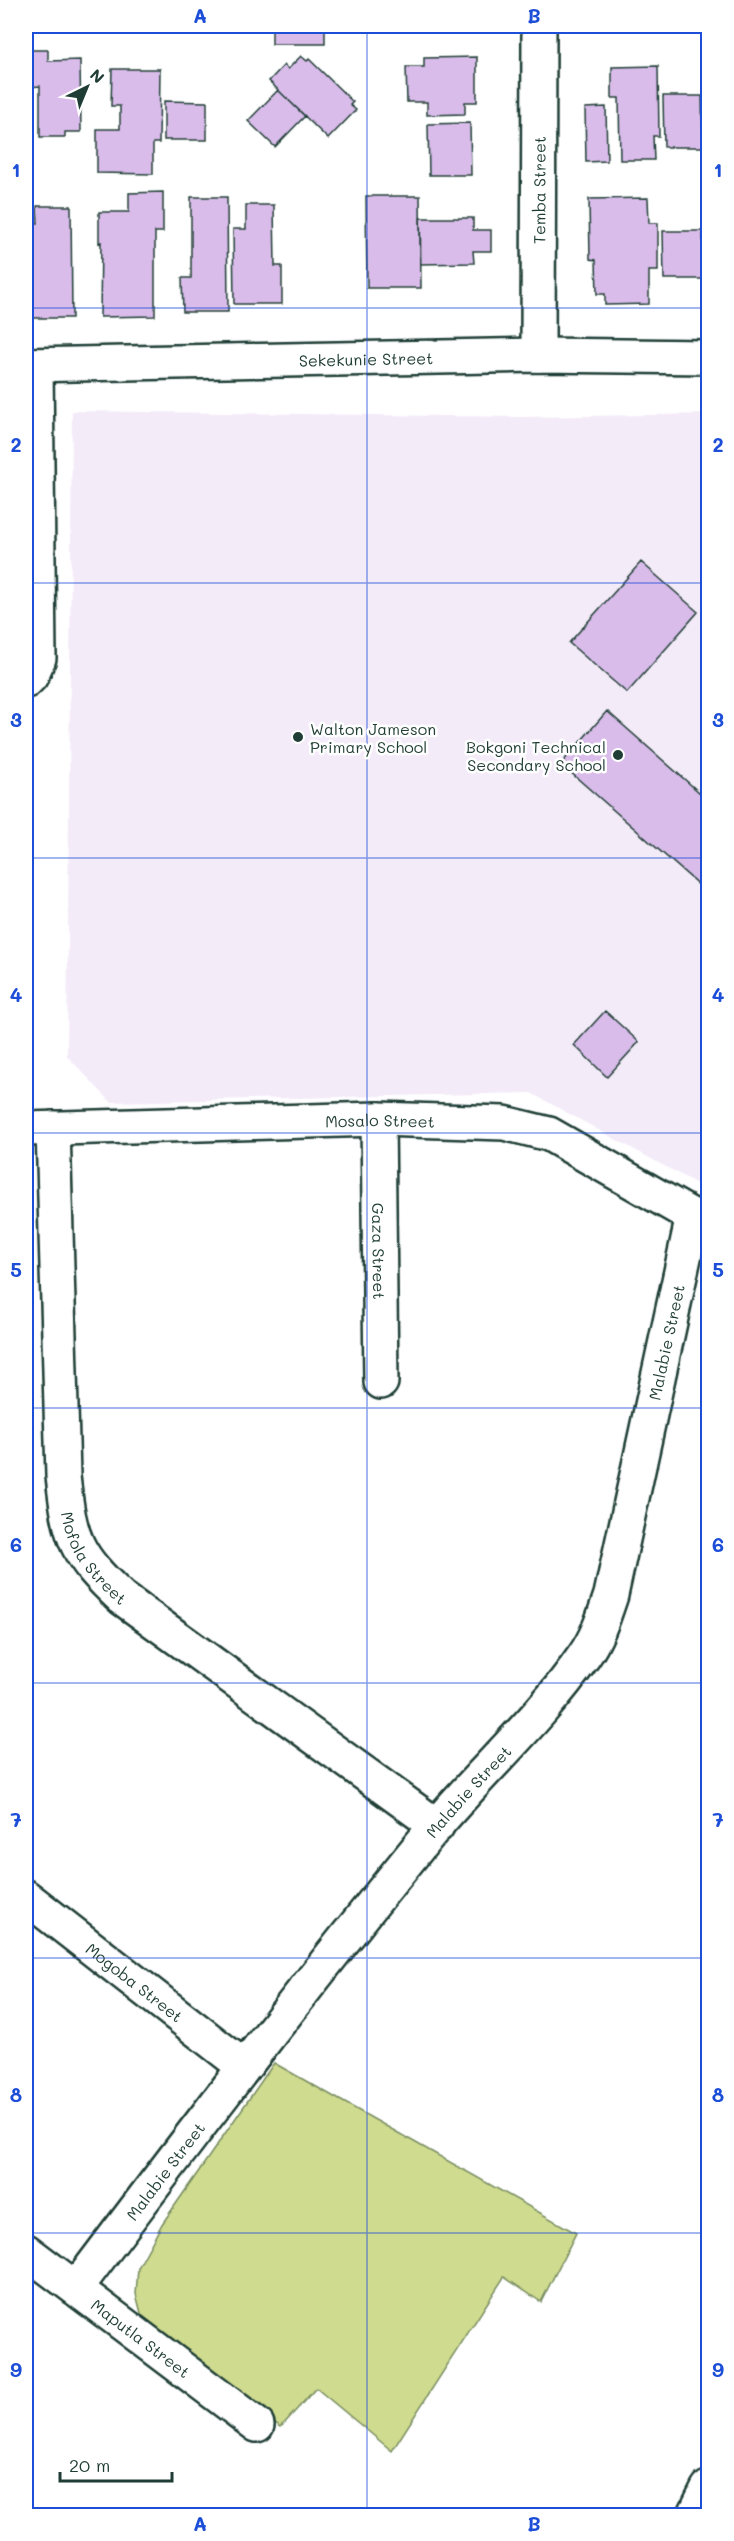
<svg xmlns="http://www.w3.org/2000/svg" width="734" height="2541" font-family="Mali,sans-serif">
<rect width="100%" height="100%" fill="#fff"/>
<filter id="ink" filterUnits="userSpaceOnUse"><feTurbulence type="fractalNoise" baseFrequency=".0167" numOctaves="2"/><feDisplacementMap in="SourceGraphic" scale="12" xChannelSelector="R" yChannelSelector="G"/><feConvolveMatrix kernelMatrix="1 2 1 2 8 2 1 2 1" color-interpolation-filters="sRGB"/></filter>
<g filter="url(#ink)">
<!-- built -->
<path fill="#f4ebf9" d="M 72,411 L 523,417 L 708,414 L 708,1190 L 531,1093 L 111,1102 L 67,1056 Z"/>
<!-- green -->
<path fill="#cfdb8e" stroke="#778c61" stroke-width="1.5" d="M 274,2063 L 576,2233 L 541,2302 L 504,2277 L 392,2451 L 316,2388 L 281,2427 L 163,2342 L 142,2317 L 136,2294 L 138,2268 L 162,2224 Z"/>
<!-- building -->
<path fill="#d9bcea" stroke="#1f3d34" stroke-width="1.5" d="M 258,26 L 325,26 L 325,44 L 272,44 L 272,29 L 258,29 Z
M 29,50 L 48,50 L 48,61 L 80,60 L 81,132 L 65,132 L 65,137 L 40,137 L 40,86 L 29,87 Z
M 301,56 L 307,61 L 309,59 L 353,102 L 350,105 L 356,110 L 328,139 L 269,81 L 284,65 L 288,69 Z
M 477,57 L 477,102 L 465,102 L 465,114 L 427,115 L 427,102 L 407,102 L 406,67 L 424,67 L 424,58 Z
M 658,66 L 659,136 L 653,136 L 654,160 L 620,160 L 619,98 L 612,98 L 612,67 Z
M 112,69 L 160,69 L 159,143 L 153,143 L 153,174 L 97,173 L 97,129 L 120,129 L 120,106 L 111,106 Z
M 278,90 L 305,116 L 275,147 L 248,121 Z
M 663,96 L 702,96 L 703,147 L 664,147 Z
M 164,101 L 207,102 L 207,140 L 164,140 Z
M 28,105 L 28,141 L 26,141 L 26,106 Z
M 606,107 L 607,161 L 586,162 L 585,108 Z
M 470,123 L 471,175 L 429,175 L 428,124 Z
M 163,192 L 163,232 L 155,232 L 155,316 L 100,317 L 101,242 L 99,243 L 99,212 L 129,212 L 129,193 Z
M 366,196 L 420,196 L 421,288 L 367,288 Z
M 191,197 L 227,197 L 228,312 L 183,312 L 182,278 L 191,278 Z
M 648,198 L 649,223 L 658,223 L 658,271 L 649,271 L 649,304 L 605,305 L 605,294 L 597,294 L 596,260 L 590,259 L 589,199 Z
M 246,205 L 274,205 L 275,266 L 282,266 L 282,304 L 234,304 L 233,229 L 246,229 Z
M 37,206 L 71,206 L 72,318 L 30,318 L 29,223 L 38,223 Z
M 420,218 L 473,218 L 473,230 L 491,230 L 491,251 L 473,251 L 474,263 L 420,264 Z
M 26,222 L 29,223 L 30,284 L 26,284 Z
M 663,231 L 703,231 L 703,279 L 664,279 Z
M 641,562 L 698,612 L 627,693 L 569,643 Z
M 607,711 L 708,800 L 708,893 L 561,764 Z
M 605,1011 L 639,1042 L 607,1077 L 574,1045 Z"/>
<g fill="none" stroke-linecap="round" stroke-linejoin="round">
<defs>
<g id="minor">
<path id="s1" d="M 538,355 L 539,26"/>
<path id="s2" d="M 26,365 L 538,355 L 708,357"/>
<path d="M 26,681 L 31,676 L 39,658 L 36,365"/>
<path id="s3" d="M 378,1119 L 381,1382"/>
<path id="s4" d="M 53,1128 L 63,1476 C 70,1540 75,1554 122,1598 L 437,1826"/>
<path id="s5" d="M 26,1129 L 378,1119 L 504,1123 L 549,1134 L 708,1225"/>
<path id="s6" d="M 26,1897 L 243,2066"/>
<path id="s7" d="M 26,2251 L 257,2425"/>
<path id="s8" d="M 76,2288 C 193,2133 311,1978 435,1827 C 482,1771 543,1716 584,1656 C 597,1638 604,1616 611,1595 L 693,1216"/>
<path d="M 694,2516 L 708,2488"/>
</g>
</defs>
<!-- minor casing -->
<use href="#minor" stroke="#1f3d34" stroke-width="38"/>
<!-- minor -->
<use href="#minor" stroke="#fff" stroke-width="33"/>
</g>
</g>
<!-- grid -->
<path fill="none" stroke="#1d4ed8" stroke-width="1.5" stroke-opacity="0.55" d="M 367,26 L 367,2516M 26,308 L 708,308M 26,583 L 708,583M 26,858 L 708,858M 26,1133 L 708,1133M 26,1408 L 708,1408M 26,1683 L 708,1683M 26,1958 L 708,1958M 26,2233 L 708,2233"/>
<!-- markers -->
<g fill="#1f3d34" stroke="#fff" stroke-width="2">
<circle cx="298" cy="737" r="6"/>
<circle cx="618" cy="755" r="6"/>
</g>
<g text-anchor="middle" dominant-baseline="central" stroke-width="5" stroke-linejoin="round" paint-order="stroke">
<!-- street labels -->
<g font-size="16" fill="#1f3d34" stroke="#fff">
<text stroke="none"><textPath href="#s1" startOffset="165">Temba Street</textPath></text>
<text stroke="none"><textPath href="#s2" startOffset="340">Sekekunie Street</textPath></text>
<text stroke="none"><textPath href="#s5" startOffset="354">Mosalo Street</textPath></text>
<text stroke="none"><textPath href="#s3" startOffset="132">Gaza Street</textPath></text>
<text stroke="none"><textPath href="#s8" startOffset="1137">Malabie Street</textPath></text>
<text stroke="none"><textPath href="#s4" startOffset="438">Mofola Street</textPath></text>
<text stroke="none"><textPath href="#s8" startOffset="633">Malabie Street</textPath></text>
<text stroke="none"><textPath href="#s6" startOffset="138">Mogoba Street</textPath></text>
<text stroke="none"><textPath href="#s8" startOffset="147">Malabie Street</textPath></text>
<text stroke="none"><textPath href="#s7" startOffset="144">Maputla Street</textPath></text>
</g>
<!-- poi labels -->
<g font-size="16" fill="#1f3d34" stroke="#fff" text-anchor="start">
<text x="310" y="728">Walton Jameson<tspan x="310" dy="18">Primary School</tspan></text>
<text x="606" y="746" text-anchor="end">Bokgoni Technical<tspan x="606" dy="18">Secondary School</tspan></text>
</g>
</g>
<!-- margin -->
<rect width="734" height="2541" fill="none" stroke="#fff" stroke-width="66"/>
<!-- north arrow -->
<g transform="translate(87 87) rotate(43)" stroke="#ffffff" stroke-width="4.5" paint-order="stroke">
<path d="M0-4.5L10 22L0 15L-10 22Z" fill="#1f3d34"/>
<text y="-9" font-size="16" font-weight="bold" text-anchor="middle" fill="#1f3d34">N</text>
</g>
<!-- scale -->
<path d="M60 2472v9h112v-9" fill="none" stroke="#1f3d34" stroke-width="3"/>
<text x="69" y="2472" font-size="18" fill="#1f3d34" stroke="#ffffff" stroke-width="4.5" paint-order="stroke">20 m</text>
<rect x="33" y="33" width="668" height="2475" fill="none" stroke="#1d4ed8" stroke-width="2"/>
<g font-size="20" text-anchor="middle" font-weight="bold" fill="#1d4ed8">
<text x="200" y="23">A</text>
<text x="534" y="23">B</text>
<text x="16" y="177">1</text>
<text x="718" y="177">1</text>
<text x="16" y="452">2</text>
<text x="718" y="452">2</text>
<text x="16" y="727">3</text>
<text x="718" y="727">3</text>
<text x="16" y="1002">4</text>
<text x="718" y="1002">4</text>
<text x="16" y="1277">5</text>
<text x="718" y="1277">5</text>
<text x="16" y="1552">6</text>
<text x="718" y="1552">6</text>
<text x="16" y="1827">7</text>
<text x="718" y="1827">7</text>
<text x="16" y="2102">8</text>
<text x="718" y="2102">8</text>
<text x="16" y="2377">9</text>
<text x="718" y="2377">9</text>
<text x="200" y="2531">A</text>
<text x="534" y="2531">B</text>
</g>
</svg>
